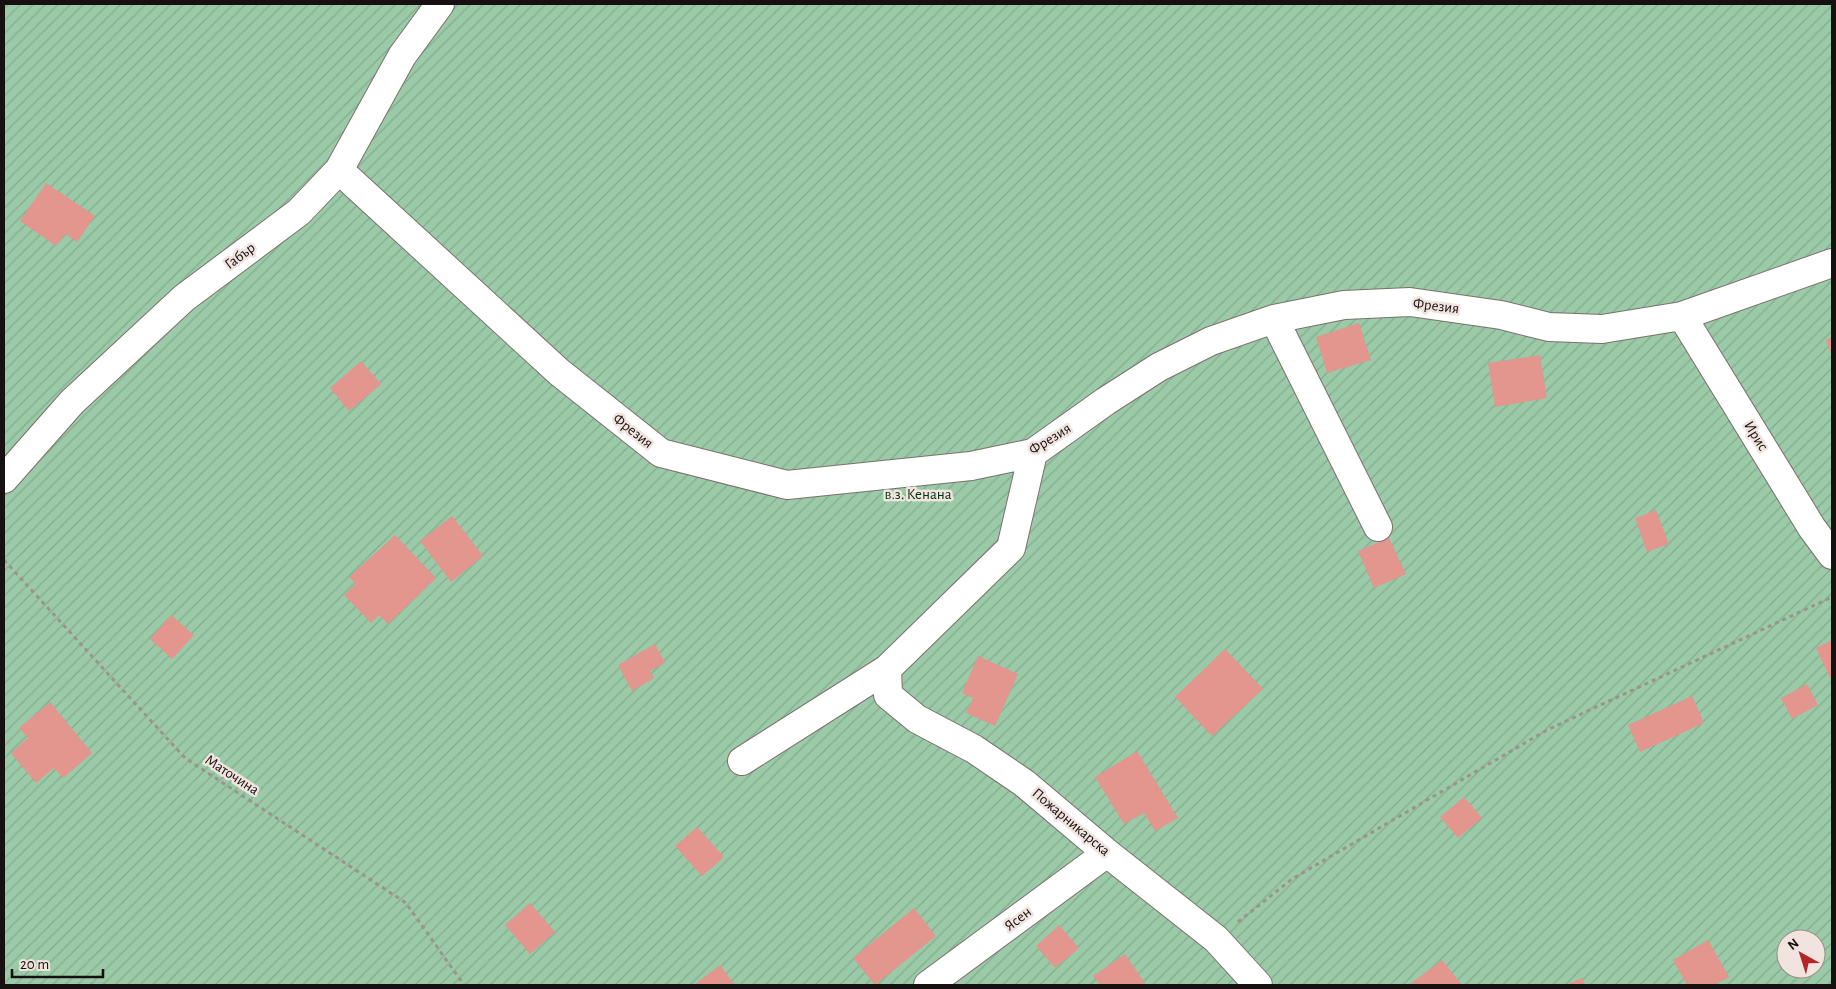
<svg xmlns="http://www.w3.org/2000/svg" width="1836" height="989" font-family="'Alegreya Sans',sans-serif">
<defs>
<pattern id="garden-furrows" width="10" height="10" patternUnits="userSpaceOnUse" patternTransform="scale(1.25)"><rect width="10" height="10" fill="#9acaa7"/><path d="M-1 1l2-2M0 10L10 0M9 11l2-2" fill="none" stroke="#84ac8f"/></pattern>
</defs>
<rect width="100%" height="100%" fill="#f1e3dd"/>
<!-- garden -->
<path fill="url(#garden-furrows)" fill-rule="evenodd" d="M 4,4 L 1832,4 L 1832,985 L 4,985 ZM 1786,939 L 1816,939 L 1816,969 L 1786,969 Z"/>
<!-- building -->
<path fill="#e2968e" d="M 46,183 L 95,216 L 77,242 L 65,234 L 56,246 L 20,221 Z
M 1359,323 L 1371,360 L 1327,373 L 1316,337 Z
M 1832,337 L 1832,356 L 1826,340 Z
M 1540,355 L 1547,398 L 1495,407 L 1488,363 Z
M 361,361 L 381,384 L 349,411 L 330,388 Z
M 1656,510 L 1669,544 L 1647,552 L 1635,518 Z
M 452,516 L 483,556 L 451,582 L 420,541 Z
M 395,535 L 436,578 L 388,624 L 379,615 L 371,623 L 344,595 L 356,584 L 349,577 Z
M 1389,538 L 1406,574 L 1374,588 L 1358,551 Z
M 171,615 L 194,635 L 172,659 L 150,639 Z
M 1832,640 L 1832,682 L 1816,648 Z
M 655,644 L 665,663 L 650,671 L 654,678 L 632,691 L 618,665 Z
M 1225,649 L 1263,689 L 1212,736 L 1175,697 Z
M 978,656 L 1018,674 L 995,726 L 966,713 L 973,698 L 962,693 Z
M 1807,684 L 1818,705 L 1792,719 L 1781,698 Z
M 1692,696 L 1704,723 L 1640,752 L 1628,725 Z
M 50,702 L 92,753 L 63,778 L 54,768 L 36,783 L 11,753 L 28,738 L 19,728 Z
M 1137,751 L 1178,818 L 1155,831 L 1144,813 L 1124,824 L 1095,777 Z
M 1464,797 L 1482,818 L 1458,838 L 1440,817 Z
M 697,827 L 724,857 L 702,876 L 675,846 Z
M 530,903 L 555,932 L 530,954 L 505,925 Z
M 914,908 L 936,936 L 875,985 L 853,958 Z
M 1059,925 L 1079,948 L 1055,968 L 1036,946 Z
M 1708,940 L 1729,977 L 1714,985 L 1687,985 L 1673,960 Z
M 1125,954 L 1146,985 L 1100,985 L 1093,976 Z
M 1442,960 L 1462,985 L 1409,985 Z
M 720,965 L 735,985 L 694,985 Z
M 1582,978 L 1585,985 L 1566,985 Z"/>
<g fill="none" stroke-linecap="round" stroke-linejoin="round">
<defs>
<path id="minor" d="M 339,170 L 559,372 L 661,453 L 787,485 L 971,466 L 1033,453 L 1106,401 L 1159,367 L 1211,341 L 1274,319 L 1344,305 L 1410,302 L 1501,315 L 1549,327 L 1602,329 L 1682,316 L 1832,263
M 1682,316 L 1812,528 L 1832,555
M 1274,319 L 1378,527
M 4,479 L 72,402 L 184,298 L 299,212 L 339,170 L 402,56 L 440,4
M 887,669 L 888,695 L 917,719 L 974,749 L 1024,783 L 1107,853 L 1216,939 L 1258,985
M 742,761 L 887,669 L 1011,548 L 1033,453
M 928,985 L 1107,853"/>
</defs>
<!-- minor casing -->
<use href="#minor" stroke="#7c706b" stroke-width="30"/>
<!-- path -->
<path stroke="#9c928e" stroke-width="3" stroke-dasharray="4 4" stroke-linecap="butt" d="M 4,560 L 185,758 L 406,903 L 464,985
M 1238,922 L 1292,879 L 1547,730 L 1832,597"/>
<!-- minor -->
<use href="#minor" stroke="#fff" stroke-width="28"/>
</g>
<g text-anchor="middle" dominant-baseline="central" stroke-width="5" stroke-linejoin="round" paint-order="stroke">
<!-- street labels -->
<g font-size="15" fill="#161110" stroke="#f1e3dd">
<text transform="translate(240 256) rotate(-37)">Габър</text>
<text transform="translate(1436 306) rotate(7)">Фрезия</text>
<text transform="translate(633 431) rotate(38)">Фрезия</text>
<text transform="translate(1756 436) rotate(58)">Ирис</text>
<text transform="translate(1050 439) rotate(-32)">Фрезия</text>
<text transform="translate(232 775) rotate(33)">Маточина</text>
<text transform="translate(1071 822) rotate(40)">Пожарникарска</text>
<text transform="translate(1018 919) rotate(-37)">Ясен</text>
</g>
<!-- park labels -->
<g font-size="15" fill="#003316" stroke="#f1e3dd">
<text x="918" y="494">в.з. Кенана</text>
</g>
</g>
<!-- border -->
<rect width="1836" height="989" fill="none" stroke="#161110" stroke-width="10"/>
<!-- north arrow -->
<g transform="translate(1801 954) rotate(321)"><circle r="24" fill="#f1e3dd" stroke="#998f8b"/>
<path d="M0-4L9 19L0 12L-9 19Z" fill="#b42428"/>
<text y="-8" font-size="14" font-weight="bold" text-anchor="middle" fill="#161110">N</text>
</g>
<!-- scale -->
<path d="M12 969v8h91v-8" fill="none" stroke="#161110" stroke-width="2.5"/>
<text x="20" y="969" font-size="15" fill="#161110" stroke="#f1e3dd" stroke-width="4" paint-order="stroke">20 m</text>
</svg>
